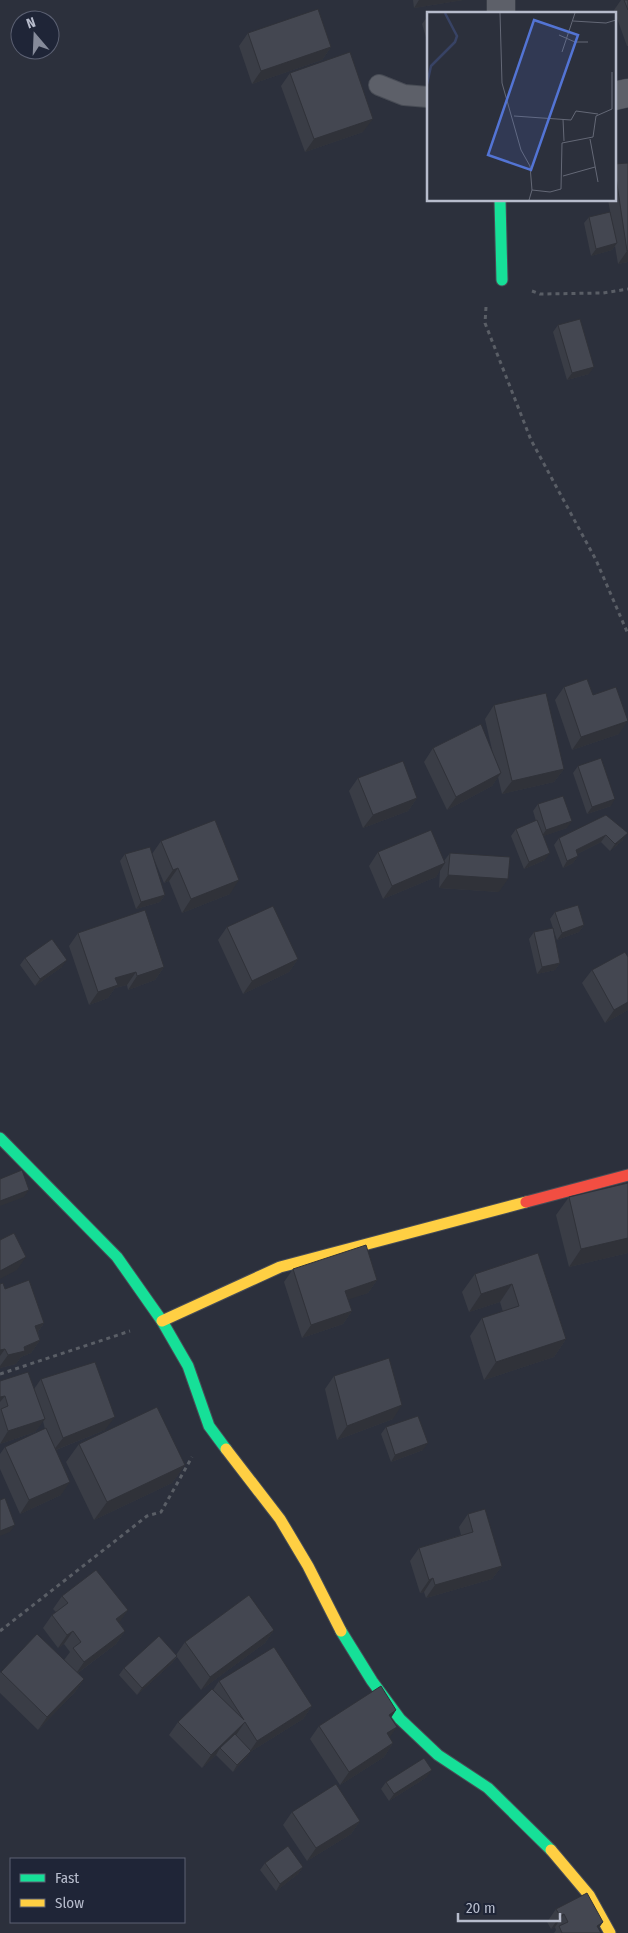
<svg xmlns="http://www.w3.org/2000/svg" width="628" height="1933" font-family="'Fira Sans Condensed',sans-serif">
<rect width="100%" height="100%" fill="#2c303c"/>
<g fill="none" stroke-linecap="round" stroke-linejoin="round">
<defs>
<path id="lane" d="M 379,85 L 404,95 L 428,97"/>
<path id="street" d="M 501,14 L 501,0
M 614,96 L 628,93"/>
<path id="fast" d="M 500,200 L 502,280
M 0,1138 L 117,1257 L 162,1321 L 188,1366 L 209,1426 L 226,1449
M 341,1631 L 372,1681 L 400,1719 L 438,1755 L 488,1788 L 551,1850"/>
<path id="slow" d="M 162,1321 L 280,1267 L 526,1202
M 226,1449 L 280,1519 L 308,1566 L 341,1631
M 551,1850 L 589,1895 L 610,1933"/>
<path id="jam" d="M 526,1202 L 628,1175"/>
</defs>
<!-- lane casing -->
<use href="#lane" stroke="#484c55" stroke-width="22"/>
<!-- street casing -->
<use href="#street" stroke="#484c55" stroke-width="29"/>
<!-- fast casing -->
<use href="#fast" stroke="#484c55" stroke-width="13"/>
<!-- slow casing -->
<use href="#slow" stroke="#484c55" stroke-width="13"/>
<!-- jam casing -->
<use href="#jam" stroke="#484c55" stroke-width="13"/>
<!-- path -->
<path stroke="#5a5e66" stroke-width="3" stroke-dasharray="4 4" stroke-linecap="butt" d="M 532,291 L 540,294 L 603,293 L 628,289
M 486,307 L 485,323 L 531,440 L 596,560 L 628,634
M 0,1374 L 130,1331
M 0,1631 L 147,1516 L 161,1512 L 192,1457"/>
<!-- lane -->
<use href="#lane" stroke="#5d6069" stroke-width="20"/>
<!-- street -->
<use href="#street" stroke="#5d6069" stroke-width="28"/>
<!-- fast -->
<use href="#fast" stroke="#16e098" stroke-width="11"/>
<!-- slow -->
<use href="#slow" stroke="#ffcf43" stroke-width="11"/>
<!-- jam -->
<use href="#jam" stroke="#f24e42" stroke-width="11"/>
</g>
<!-- wall -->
<path fill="#3a3d46" d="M 413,0 L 463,0 L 414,8 Z
M 621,0 L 628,0 L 628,46 L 627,46 L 614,10 Z
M 427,17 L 428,17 L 428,44 L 422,24 Z
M 248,33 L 331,47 L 322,60 L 252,84 L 239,46 Z
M 290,73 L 363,132 L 305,152 L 281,86 Z
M 628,163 L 628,262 L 618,264 L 615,246 L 612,250 L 591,256 L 584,223 L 589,217 L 611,216 L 608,200 L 614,200 L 614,164 Z
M 558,325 L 589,374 L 567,380 L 553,332 Z
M 564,687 L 593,695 L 619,734 L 572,750 L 555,700 Z
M 494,705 L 564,769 L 554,782 L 502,794 L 498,777 L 492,786 L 447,810 L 424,762 L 433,748 L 493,754 L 485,719 Z
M 578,766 L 611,806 L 587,814 L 573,773 Z
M 358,778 L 417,798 L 408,811 L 363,828 L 349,791 Z
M 538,804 L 567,828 L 543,836 L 545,860 L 524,869 L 511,836 L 516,829 L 536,821 L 533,811 Z
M 606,815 L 623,840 L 610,851 L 601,842 L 577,854 L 578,856 L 573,863 L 563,868 L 554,845 L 559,838 Z
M 161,841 L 230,894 L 182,913 L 169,881 L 164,883 L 152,854 Z
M 378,852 L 444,861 L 450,853 L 499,892 L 439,888 L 440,870 L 436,877 L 383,899 L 369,866 Z
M 125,854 L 165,895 L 160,902 L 136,909 L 120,861 Z
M 555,912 L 584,925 L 579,932 L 557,940 L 550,919 Z
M 227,927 L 298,959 L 289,972 L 243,994 L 218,940 Z
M 534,932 L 560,963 L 555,970 L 537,974 L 529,939 Z
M 78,933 L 164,967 L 155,980 L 128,990 L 127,985 L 115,988 L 108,998 L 89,1005 L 69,946 Z
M 628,957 L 628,1010 L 605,1023 L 582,983 L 592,970 Z
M 25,958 L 62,967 L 35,986 L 20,965 Z
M 628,1183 L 628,1253 L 569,1267 L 556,1215 L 569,1197 Z
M 538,1253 L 566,1339 L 554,1357 L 484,1380 L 470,1336 L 482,1318 L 503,1312 L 500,1302 L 469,1312 L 462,1292 L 475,1274 Z
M 293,1269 L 377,1280 L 368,1293 L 348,1299 L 352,1311 L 343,1324 L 302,1338 L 284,1282 Z
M 0,1284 L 44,1323 L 38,1332 L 40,1340 L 31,1353 L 21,1357 L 16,1364 L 0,1368 Z
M 334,1376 L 393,1419 L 337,1440 L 325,1389 Z
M 41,1379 L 105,1430 L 56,1450 L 61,1495 L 20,1514 L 0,1469 L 0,1454 L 5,1447 L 45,1429 L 43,1421 L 35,1432 L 0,1444 L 0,1381 L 34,1389 Z
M 386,1427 L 423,1450 L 391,1462 L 381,1434 Z
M 79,1444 L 185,1465 L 172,1483 L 94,1520 L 66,1462 Z
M 468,1514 L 502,1566 L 492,1579 L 426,1598 L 424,1592 L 420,1593 L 410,1561 L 419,1548 L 461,1535 L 459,1527 Z
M 62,1596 L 128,1610 L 119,1622 L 125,1631 L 116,1644 L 78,1673 L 84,1679 L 75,1692 L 38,1730 L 0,1693 L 0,1673 L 37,1634 L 64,1660 L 70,1652 L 64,1644 L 58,1648 L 43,1628 L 52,1615 L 56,1612 L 53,1609 Z
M 274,1630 L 265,1643 L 201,1690 L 177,1657 L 172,1663 L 137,1695 L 119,1675 L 124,1668 L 176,1655 L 185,1642 Z
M 219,1681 L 312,1706 L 303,1719 L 250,1752 L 246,1758 L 233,1772 L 216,1755 L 202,1768 L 169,1735 L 178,1722 L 213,1690 Z
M 396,1710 L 391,1718 L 389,1737 L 393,1743 L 384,1757 L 340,1785 L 310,1739 L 319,1726 Z
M 427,1777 L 389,1801 L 381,1789 L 386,1782 Z
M 292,1812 L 360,1821 L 351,1834 L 307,1861 L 283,1825 Z
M 265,1863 L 303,1867 L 298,1874 L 276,1891 L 260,1870 Z
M 556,1909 L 603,1922 L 598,1929 L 601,1933 L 554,1933 L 556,1930 L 555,1927 L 551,1929 L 547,1922 Z"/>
<!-- shaded-wall -->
<path fill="#303239" d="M 419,0 L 463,0 L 414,8 Z
M 331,47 L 322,60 L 252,84 L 261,71 Z
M 373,119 L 363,132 L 305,152 L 314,139 Z
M 617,243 L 612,250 L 591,256 L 596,249 Z
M 628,250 L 628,262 L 618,264 L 627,251 Z
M 594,367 L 589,374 L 567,380 L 572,373 Z
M 628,721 L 619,734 L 572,750 L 581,737 Z
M 564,769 L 554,782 L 502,794 L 512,781 Z
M 501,773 L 492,786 L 447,810 L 456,797 Z
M 417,798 L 408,811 L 363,828 L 373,815 Z
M 615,799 L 611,806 L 587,814 L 592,807 Z
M 572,821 L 567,828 L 541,837 L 546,830 Z
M 628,833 L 623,840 L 610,851 L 615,844 Z
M 606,835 L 601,842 L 571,857 L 576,850 Z
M 550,853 L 545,860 L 524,869 L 529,862 Z
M 578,856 L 573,863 L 563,868 L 567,861 Z
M 445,863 L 436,877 L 383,899 L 392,886 Z
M 178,868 L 169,881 L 164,883 L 173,870 Z
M 448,875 L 508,879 L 499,892 L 439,888 Z
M 239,880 L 230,894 L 182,913 L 191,899 Z
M 165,895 L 160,902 L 136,909 L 141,902 Z
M 584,925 L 579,932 L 557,940 L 562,933 Z
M 298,959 L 289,972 L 243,994 L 252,981 Z
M 67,960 L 62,967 L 35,986 L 40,979 Z
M 560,963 L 555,970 L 537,974 L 542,967 Z
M 164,967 L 155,980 L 128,990 L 137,976 Z
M 136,972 L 127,985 L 115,988 L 108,998 L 89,1005 L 98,992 L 115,978 Z
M 628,1002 L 628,1010 L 605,1023 L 614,1010 Z
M 29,1190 L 24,1197 L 0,1206 L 0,1201 Z
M 628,1238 L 628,1253 L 569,1267 L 581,1249 Z
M 26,1257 L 17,1270 L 0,1279 L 0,1271 Z
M 377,1280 L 368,1293 L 336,1304 L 345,1291 Z
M 512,1284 L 500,1302 L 469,1312 L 481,1294 Z
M 352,1311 L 343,1324 L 302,1338 L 311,1325 Z
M 44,1323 L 35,1336 L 35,1326 Z
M 566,1339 L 554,1357 L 484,1380 L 496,1362 Z
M 40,1340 L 31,1353 L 21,1357 L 16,1364 L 0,1368 L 0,1366 L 8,1355 Z
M 5,1349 L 0,1356 L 0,1350 Z
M 5,1396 L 0,1402 L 0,1397 Z
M 402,1405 L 393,1419 L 337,1440 L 347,1426 Z
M 115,1417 L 105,1430 L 53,1451 L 63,1438 Z
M 45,1419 L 35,1432 L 0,1444 L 8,1431 Z
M 428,1443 L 423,1450 L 391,1462 L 395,1455 Z
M 185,1465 L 172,1483 L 94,1520 L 107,1502 Z
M 70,1482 L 61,1495 L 20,1514 L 29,1500 Z
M 15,1525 L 10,1532 L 0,1536 L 0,1531 Z
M 502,1566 L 492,1579 L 426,1598 L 435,1585 Z
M 433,1578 L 424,1592 L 420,1593 L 429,1580 Z
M 128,1610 L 119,1623 L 116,1619 Z
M 274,1630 L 265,1643 L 201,1690 L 210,1677 Z
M 73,1631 L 64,1644 L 58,1648 L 67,1635 Z
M 125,1631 L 116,1644 L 75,1675 L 84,1662 Z
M 177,1656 L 172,1663 L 137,1695 L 142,1688 Z
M 84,1679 L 75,1692 L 38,1730 L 47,1717 Z
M 312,1706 L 303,1719 L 250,1752 L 246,1758 L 233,1772 L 237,1765 L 248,1754 L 257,1741 Z
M 396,1710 L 387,1723 L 389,1715 Z
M 245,1722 L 236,1735 L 220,1748 L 216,1755 L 202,1768 L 211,1755 Z
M 397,1727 L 388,1740 L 387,1733 Z
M 393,1743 L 384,1757 L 340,1785 L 349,1772 Z
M 432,1770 L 427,1777 L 389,1801 L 394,1794 Z
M 360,1821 L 351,1834 L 307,1861 L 316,1848 Z
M 303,1867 L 298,1874 L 276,1891 L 280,1884 Z
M 564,1914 L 555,1927 L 551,1929 L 560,1916 Z
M 603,1922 L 595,1933 L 597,1926 Z"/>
<!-- building -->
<path fill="#444751" stroke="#303239" d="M 624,0 L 628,0 L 628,10 Z
M 318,9 L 331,47 L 261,71 L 248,33 Z
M 449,11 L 449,14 L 439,14 Z
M 350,52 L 373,119 L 314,139 L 290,73 Z
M 628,163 L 628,250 L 627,251 L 614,164 Z
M 610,212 L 617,243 L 596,249 L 589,217 Z
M 580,319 L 594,367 L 572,373 L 558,325 Z
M 587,679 L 593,695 L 616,687 L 628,721 L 581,737 L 564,687 Z
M 546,693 L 564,769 L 512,781 L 494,705 Z
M 481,724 L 501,773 L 456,797 L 433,748 Z
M 601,758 L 615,799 L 592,807 L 578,766 Z
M 403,761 L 417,798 L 373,815 L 358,778 Z
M 563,796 L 572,821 L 546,830 L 538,804 Z
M 606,815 L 628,833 L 615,844 L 606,835 L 576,850 L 578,856 L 567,861 L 559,838 Z
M 215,820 L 239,880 L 191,899 L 178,868 L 173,870 L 161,841 Z
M 537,820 L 550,853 L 529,862 L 516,829 Z
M 431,830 L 445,863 L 392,886 L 378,852 Z
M 150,847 L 165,895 L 141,902 L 125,854 Z
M 450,853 L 510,857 L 508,879 L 448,875 Z
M 578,905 L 584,925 L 562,933 L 555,912 Z
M 273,906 L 298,959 L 252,981 L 227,927 Z
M 145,910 L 164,967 L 137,976 L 136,972 L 115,978 L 118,985 L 98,992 L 78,933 Z
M 553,928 L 560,963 L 542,967 L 534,932 Z
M 52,939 L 67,960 L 40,979 L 25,958 Z
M 625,952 L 628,957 L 628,1002 L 614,1010 L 592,970 Z
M 22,1170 L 29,1190 L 0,1201 L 0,1179 Z
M 628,1183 L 628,1238 L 581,1249 L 569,1197 Z
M 14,1233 L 26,1257 L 0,1271 L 0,1240 Z
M 366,1245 L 377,1280 L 345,1291 L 352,1311 L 311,1325 L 293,1269 Z
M 538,1253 L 566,1339 L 496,1362 L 482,1318 L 519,1306 L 512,1284 L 481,1294 L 475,1274 Z
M 29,1280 L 44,1323 L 35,1326 L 40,1340 L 24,1347 L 25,1351 L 8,1355 L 5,1349 L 0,1350 L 0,1284 L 3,1283 L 5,1289 Z
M 389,1358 L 402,1405 L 347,1426 L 334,1376 Z
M 95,1362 L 115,1417 L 63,1438 L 41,1379 Z
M 28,1372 L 45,1419 L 8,1431 L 1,1409 L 8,1406 L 5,1396 L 0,1397 L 0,1381 Z
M 157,1407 L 185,1465 L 107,1502 L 79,1444 Z
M 418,1416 L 428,1443 L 395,1455 L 386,1427 Z
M 46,1428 L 70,1482 L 29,1500 L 5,1447 Z
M 5,1498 L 15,1525 L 0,1531 L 0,1500 Z
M 485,1509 L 502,1566 L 435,1585 L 433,1578 L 429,1580 L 419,1548 L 473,1532 L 468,1514 Z
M 96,1570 L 128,1610 L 116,1619 L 125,1631 L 84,1662 L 73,1648 L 81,1642 L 73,1631 L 67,1635 L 52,1615 L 68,1603 L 62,1596 Z
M 249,1595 L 274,1630 L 210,1677 L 185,1642 Z
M 37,1634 L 84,1679 L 47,1717 L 1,1672 Z
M 159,1636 L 177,1656 L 142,1688 L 124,1668 Z
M 274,1647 L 312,1706 L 257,1741 L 245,1722 L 211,1755 L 178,1722 L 212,1689 L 244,1720 L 219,1681 Z
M 381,1686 L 396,1710 L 389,1715 L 397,1727 L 387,1733 L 393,1743 L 349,1772 L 319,1726 Z
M 235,1734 L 251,1751 L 237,1765 L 220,1748 Z
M 424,1758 L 432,1770 L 394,1794 L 386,1782 Z
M 336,1784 L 360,1821 L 316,1848 L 292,1812 Z
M 288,1846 L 303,1867 L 280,1884 L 265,1863 Z
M 587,1893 L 603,1922 L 597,1926 L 601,1933 L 562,1933 L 559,1926 L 568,1922 L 564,1914 L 560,1916 L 556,1909 Z"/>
<!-- overview -->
<g transform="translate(427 12)">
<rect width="189" height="189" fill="#2c303c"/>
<path fill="none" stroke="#384365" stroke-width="2.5" d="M 0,72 L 4,54 L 28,30 L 30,24 L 18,1"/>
<path fill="none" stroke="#646876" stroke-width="1" d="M 73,1 L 75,71 L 94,138 L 103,154 L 105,178 L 102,188M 146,9 L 179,11 L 189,8M 132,23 L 148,30 L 161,30M 135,40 L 148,1M 87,104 L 144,108 L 149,99 L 171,102M 136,107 L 137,129M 163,127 L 171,170M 136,164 L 168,155M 105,178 L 123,180 L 134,177 L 135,131 L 166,125 L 169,104 L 185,97 L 185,60"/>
<path fill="#5374d4" fill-opacity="0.15" stroke="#5374d4" stroke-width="2.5" d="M 107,8 L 151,23 L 104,158 L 61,143 Z"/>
<rect width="189" height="189" fill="none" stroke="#b7bccc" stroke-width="2.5"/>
</g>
<!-- legend -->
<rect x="10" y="1858" width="175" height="65" fill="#1f2537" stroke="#5c6173"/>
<rect x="20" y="1874" width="25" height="8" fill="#16e098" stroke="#5c6173"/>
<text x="55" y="1883" font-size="15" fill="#b7bccc">Fast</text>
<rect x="20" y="1899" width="25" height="8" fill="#ffcf43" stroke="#5c6173"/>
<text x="55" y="1908" font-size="15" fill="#b7bccc">Slow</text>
<!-- north arrow -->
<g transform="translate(35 35) rotate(341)"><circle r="24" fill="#1f2537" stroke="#5c6173"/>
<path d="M0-4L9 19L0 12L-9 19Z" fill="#868b9a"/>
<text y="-8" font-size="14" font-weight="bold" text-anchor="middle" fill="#b7bccc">N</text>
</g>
<!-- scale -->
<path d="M458 1913v8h102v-8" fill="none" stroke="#b7bccc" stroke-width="2.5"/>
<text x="466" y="1913" font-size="15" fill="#b7bccc" stroke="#1f2537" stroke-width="4" paint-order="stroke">20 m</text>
</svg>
